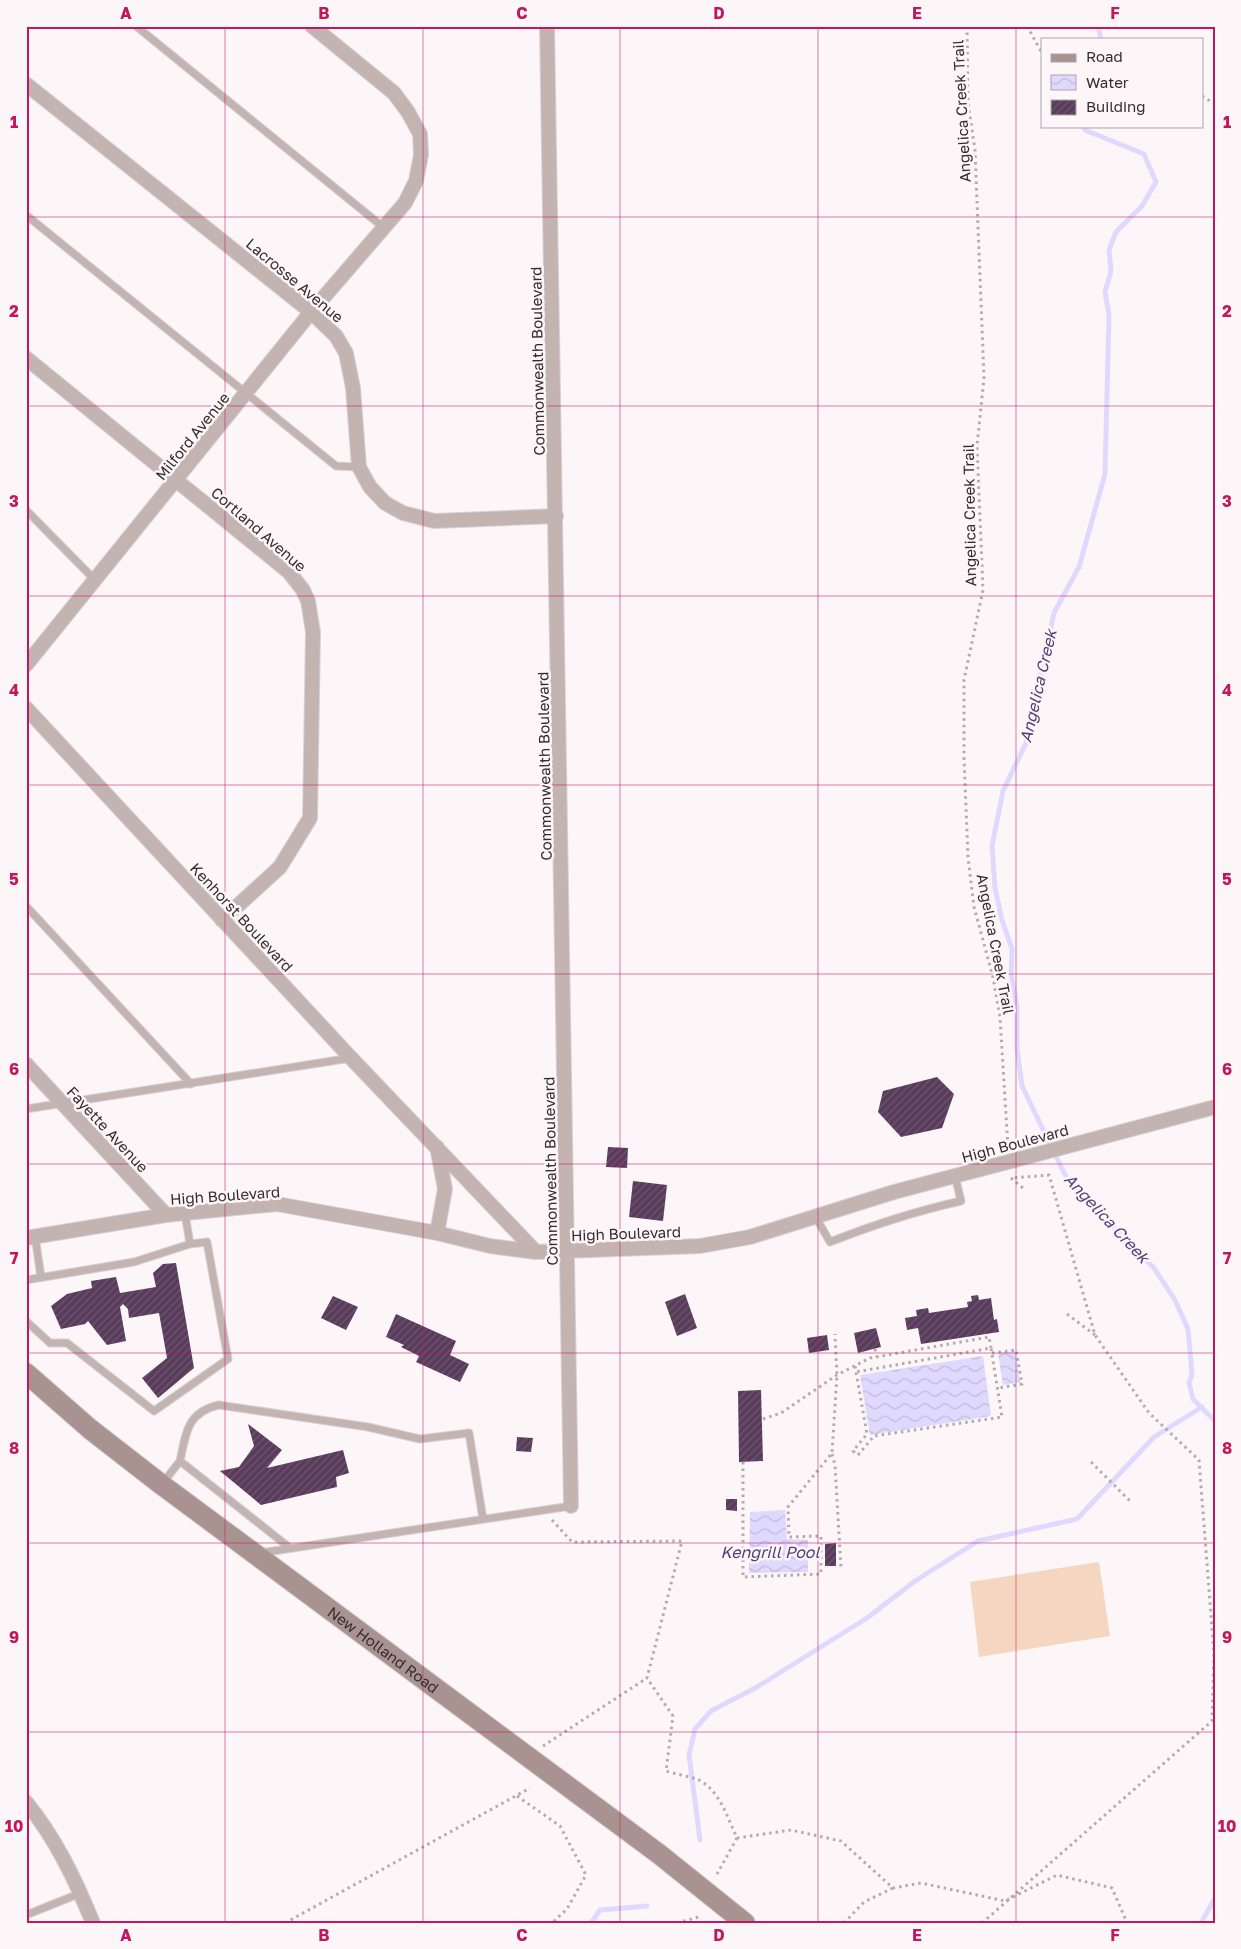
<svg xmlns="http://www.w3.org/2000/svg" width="1241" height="1949" font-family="'Golos Text',sans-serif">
<defs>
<pattern id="water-waves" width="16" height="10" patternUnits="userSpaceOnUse" patternTransform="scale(1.25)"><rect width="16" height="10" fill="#e0d9fe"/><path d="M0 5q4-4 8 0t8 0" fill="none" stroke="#c1bada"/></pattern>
<pattern id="building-hatch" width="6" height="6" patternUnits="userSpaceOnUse" patternTransform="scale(1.25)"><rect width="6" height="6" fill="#593c5b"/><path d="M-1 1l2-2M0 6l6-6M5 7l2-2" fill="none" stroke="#6e566f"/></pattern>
</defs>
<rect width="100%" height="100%" fill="#fcf6f8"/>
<!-- garden -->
<path fill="#f5d7c1" d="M 1099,1562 L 1110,1636 L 979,1657 L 970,1582 Z"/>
<!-- water -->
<path fill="url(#water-waves)" d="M 1015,1351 L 1020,1382 L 1003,1385 L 998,1353 Z
M 983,1356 L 991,1416 L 870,1435 L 860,1375 Z
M 785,1510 L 787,1539 L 808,1540 L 808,1572 L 749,1573 L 750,1512 Z"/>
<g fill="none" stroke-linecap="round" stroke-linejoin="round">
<!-- stream -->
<path stroke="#e0d9fe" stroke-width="5" d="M 1098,26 L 1101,39
M 1083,126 L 1085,130 L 1144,154 L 1156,182 L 1142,206 L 1116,232 L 1109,250 L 1111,271 L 1105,292 L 1109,315 L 1105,474 L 1079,567 L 1054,613 L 1026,743 L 1003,791 L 992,846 L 995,888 L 1002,920 L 1012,949 L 1011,974 L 1017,1007 L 1017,1049 L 1022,1086 L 1068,1181 L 1154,1268 L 1175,1300 L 1188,1329 L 1192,1374 L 1189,1383 L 1193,1399 L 1215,1421
M 700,1840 L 689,1755 L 695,1729 L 711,1711 L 757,1687 L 867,1618 L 915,1581 L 978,1541 L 1077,1519 L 1154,1437 L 1202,1407
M 591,1923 L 600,1910 L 647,1906
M 1201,1923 L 1215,1898"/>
</g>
<!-- building -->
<path fill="url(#building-hatch)" d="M 937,1077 L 954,1094 L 942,1128 L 901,1137 L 878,1112 L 883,1091 Z
M 608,1147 L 628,1148 L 627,1168 L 606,1167 Z
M 633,1181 L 667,1185 L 663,1221 L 629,1217 Z
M 176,1263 L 194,1368 L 158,1398 L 142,1378 L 167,1358 L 159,1313 L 129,1318 L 128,1309 L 123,1304 L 120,1307 L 126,1341 L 107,1345 L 88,1321 L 85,1324 L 61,1329 L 51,1306 L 67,1294 L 92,1288 L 91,1281 L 116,1277 L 120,1293 L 156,1287 L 153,1273 L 163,1264 Z
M 685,1294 L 697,1328 L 677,1336 L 665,1302 Z
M 978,1295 L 979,1300 L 991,1298 L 994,1320 L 997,1319 L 999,1332 L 921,1344 L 918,1328 L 907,1330 L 905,1318 L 917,1316 L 916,1310 L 928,1308 L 929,1313 L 968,1307 L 967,1302 L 972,1301 L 971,1296 Z
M 333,1296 L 358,1307 L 346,1330 L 321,1318 Z
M 396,1314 L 456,1341 L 450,1355 L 469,1364 L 460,1382 L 416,1362 L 419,1356 L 401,1347 L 404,1345 L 386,1337 Z
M 876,1328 L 881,1347 L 858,1353 L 854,1333 Z
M 827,1335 L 829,1350 L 809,1353 L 807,1338 Z
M 761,1390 L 763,1461 L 739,1462 L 738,1391 Z
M 248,1424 L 282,1450 L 267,1468 L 343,1450 L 349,1473 L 336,1477 L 337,1487 L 261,1505 L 220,1471 L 239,1467 L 254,1446 Z
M 517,1437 L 533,1438 L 531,1452 L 516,1451 Z
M 726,1499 L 737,1499 L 737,1511 L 726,1510 Z
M 836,1543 L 836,1566 L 825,1566 L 825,1544 Z"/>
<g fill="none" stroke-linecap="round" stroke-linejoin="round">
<defs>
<path id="service" d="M 136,26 L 383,227
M 26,215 L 336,466 L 359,467
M 26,510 L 95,580
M 26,906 L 191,1084
M 26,1109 L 351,1058
M 185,1214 L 190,1244
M 815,1216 L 830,1242 C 873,1225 916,1211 961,1201 L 955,1176
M 35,1236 L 41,1277
M 26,1280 L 134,1262 L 190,1244 L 207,1242 L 228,1359 L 154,1411 L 67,1343 L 50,1343 L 26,1321
M 180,1461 C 186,1433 187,1412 219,1405 L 368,1427 L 420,1439 L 469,1433 L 483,1519
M 162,1484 L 180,1461 L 290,1548
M 260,1553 L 571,1506
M 26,1915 L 81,1893"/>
<path id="minor" d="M 547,26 L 571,1506
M 26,84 L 311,312 L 336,336 L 346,353 L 353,388 L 359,467 L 370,487 L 385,503 L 403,513 L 434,521 L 556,516
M 26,358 L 289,572 L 303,590 L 308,601 L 313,632 L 310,818 L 280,867 L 222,920
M 26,665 L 311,312 L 405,203 L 416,181 L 421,155 L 420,134 L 408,112 L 394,93 L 312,26
M 26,708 L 351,1058 L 536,1252
M 26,1064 L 166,1215
M 437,1233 L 445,1189 L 437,1147
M 26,1238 L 166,1215 L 277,1204 L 437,1233 L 490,1246 L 536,1252 L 700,1246 L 750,1237 L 894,1192 L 1215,1107
M 26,1802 C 56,1839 75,1879 93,1923"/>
<g id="secondary">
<path id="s1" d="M 26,1373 L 90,1429 L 162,1485 L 659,1854 L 745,1923"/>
</g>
</defs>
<!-- service casing -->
<use href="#service" stroke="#d9d1d4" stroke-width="9"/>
<!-- minor casing -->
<use href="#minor" stroke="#d9d1d4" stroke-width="16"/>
<!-- secondary casing -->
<use href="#secondary" stroke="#d9d1d4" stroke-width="22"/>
<!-- path -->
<path stroke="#b3abad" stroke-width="3" stroke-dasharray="2.5 4" stroke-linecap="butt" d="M 967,26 L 968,103 L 975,150 L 984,378 L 977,446 L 983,590 L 964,680 L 964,758 L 968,857 L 974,907 L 993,977 L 1000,1017 L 1008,1148
M 1027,26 L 1042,53
M 1202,96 L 1215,104
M 1093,126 L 1097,126
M 1011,1178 L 1024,1189
M 1067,1314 L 1095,1335
M 875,1349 L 877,1357
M 992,1353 L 1016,1350 L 1022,1384 L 998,1388
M 855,1366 L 856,1372 L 867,1434 L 853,1451 L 858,1455 L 874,1436 L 1002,1417 L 991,1348 L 856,1372
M 763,1419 L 781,1413 L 837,1375 L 870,1358 L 989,1337 L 991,1348
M 832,1454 L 835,1465 L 841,1568
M 743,1462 L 743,1577 L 821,1574 L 821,1536 L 789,1537 L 788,1507 L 832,1453 L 837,1375 L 835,1334
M 1091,1462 L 1131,1502
M 552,1520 L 572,1542 L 682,1541 L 647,1678 L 673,1716 L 666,1771 C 675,1774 692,1777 699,1780 C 720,1791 727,1817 737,1838 L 717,1874
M 543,1746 L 647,1678
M 517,1796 L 560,1826 L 586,1875 L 567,1909 L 552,1923
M 737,1838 L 791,1830 L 841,1841 L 893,1888 L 921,1883 L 1005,1901 L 1057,1875 L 1112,1888 L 1127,1923
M 285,1923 L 530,1788
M 677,1923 L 702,1916
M 844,1923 L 864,1902 L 893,1888
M 982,1923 L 1212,1721 L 1214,1654 L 1199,1460 L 1149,1413 L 1095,1335 L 1049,1175 L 1012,1178"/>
<!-- service -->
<use href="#service" stroke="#c3b4b2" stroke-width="7"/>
<!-- minor -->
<use href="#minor" stroke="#c3b4b2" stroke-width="14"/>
<!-- secondary -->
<use href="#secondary" stroke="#a89391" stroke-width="20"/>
</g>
<!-- grid -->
<path fill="none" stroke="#c2185b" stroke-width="1" stroke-opacity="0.55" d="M 225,26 L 225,1923M 423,26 L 423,1923M 620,26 L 620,1923M 818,26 L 818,1923M 1016,26 L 1016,1923M 26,217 L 1215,217M 26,406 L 1215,406M 26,596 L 1215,596M 26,785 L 1215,785M 26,974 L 1215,974M 26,1164 L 1215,1164M 26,1353 L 1215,1353M 26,1543 L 1215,1543M 26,1732 L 1215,1732"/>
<g text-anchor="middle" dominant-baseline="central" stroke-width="5" stroke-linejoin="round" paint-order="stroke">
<!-- street labels -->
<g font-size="15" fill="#372b2f" stroke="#fcf6f8">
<text transform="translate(961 111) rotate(-93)">Angelica Creek Trail</text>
<text transform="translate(295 280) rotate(40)">Lacrosse Avenue</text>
<text transform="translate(537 361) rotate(-91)">Commonwealth Boulevard</text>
<text transform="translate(192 436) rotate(-51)">Milford Avenue</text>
<text transform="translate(969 515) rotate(-91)">Angelica Creek Trail</text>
<text transform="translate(259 529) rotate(41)">Cortland Avenue</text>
<text transform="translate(544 766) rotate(-91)">Commonwealth Boulevard</text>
<text transform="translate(242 917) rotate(47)">Kenhorst Boulevard</text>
<text transform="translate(996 944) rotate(79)">Angelica Creek Trail</text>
<text transform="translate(108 1129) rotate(47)">Fayette Avenue</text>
<text transform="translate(1015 1143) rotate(-15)">High Boulevard</text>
<text transform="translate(550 1171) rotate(-91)">Commonwealth Boulevard</text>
<text transform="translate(225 1195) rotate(-4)">High Boulevard</text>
<text transform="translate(626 1233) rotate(-2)">High Boulevard</text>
<text stroke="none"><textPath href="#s1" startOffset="452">New Holland Road</textPath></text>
</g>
<!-- water labels -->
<g font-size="16" font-style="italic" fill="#51427a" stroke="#fcf6f8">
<text transform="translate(1038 686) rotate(-77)">Angelica Creek</text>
<text transform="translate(1107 1218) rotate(47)">Angelica Creek</text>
<text x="770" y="1552">Kengrill Pool</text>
</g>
</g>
<!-- border -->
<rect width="1241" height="1949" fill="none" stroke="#fcf6f8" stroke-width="55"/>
<!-- legend -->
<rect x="1041" y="38" width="162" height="90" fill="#fcf6f8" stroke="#ada5a8"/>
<rect x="1051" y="54" width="25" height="8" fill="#a89391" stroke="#ada5a8"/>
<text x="1086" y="62" font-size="15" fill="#372b2f">Road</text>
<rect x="1051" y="75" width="25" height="15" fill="url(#water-waves)" stroke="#ada5a8"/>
<text x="1086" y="88" font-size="15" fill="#372b2f">Water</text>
<rect x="1051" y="100" width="25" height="15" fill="url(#building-hatch)" stroke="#ada5a8"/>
<text x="1086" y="112" font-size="15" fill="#372b2f">Building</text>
<rect x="28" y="28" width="1186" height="1894" fill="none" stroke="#c2185b" stroke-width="2"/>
<g font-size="16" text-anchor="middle" font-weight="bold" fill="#c2185b">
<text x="126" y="19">A</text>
<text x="324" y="19">B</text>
<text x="522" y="19">C</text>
<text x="719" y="19">D</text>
<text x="917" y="19">E</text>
<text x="1115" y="19">F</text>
<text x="14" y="128">1</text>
<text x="1227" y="128">1</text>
<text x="14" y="317">2</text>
<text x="1227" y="317">2</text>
<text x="14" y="507">3</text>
<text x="1227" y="507">3</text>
<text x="14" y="696">4</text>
<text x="1227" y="696">4</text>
<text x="14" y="885">5</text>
<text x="1227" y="885">5</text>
<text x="14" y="1075">6</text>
<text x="1227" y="1075">6</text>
<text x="14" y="1264">7</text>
<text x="1227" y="1264">7</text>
<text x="14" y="1454">8</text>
<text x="1227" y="1454">8</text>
<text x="14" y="1643">9</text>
<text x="1227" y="1643">9</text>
<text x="14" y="1832">10</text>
<text x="1227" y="1832">10</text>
<text x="126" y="1941">A</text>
<text x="324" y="1941">B</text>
<text x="522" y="1941">C</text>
<text x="719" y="1941">D</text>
<text x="917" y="1941">E</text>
<text x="1115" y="1941">F</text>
</g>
</svg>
